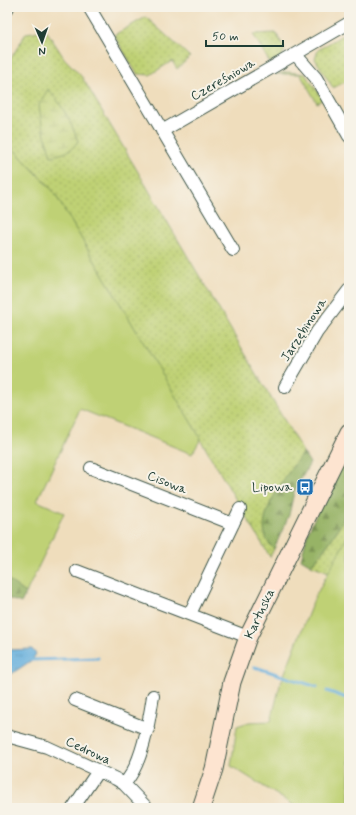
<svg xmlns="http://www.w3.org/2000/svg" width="356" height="815" font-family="Mynerve,sans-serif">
<defs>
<pattern id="grass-dots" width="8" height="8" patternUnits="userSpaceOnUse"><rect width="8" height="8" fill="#bfd174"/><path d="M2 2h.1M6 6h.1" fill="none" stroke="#a4b465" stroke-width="1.8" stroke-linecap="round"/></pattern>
<pattern id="forest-firs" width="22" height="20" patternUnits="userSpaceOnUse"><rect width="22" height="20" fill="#97b366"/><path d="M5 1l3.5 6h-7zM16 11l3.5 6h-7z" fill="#7b9355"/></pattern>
<pattern id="wetland-marsh" width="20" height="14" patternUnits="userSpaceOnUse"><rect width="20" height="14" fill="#bfd174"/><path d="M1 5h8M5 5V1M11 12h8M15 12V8" fill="none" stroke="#a4b465"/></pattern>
<pattern id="water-ripples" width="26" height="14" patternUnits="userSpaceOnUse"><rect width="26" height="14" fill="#65afdd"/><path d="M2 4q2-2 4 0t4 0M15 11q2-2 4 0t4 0" fill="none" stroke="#5390b4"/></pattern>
</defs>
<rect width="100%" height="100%" fill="#f7f3e8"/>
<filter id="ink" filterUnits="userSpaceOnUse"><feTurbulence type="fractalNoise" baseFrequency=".025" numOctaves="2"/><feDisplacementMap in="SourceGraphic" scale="8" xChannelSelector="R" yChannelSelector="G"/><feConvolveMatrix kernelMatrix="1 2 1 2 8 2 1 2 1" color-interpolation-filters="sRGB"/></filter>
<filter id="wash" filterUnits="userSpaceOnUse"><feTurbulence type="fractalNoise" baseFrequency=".012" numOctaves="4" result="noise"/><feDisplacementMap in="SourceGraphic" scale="16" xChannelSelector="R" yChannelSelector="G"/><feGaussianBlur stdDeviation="0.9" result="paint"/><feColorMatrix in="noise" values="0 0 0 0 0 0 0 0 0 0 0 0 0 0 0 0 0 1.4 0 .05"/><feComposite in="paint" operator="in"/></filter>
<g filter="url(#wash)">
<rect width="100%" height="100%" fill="#efddbc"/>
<!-- grass -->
<path fill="url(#grass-dots)" stroke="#6f8754" d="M 146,17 L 190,57 L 177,69 L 172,61 L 150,75 L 137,74 L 114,35 Z
M 46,30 L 64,58 L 82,77 L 303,452 L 281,484 L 270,545 L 274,549 L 270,557 L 53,191 L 7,142 L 7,65 L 26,33 Z
M 349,31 L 349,80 L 333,88 L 315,59 L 318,50 Z
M 276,33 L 285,49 L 281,57 L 270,63 L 253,34 Z
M 289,72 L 305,74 L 323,99 L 317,103 L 300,74 L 275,74 Z
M 349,504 L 349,534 L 329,572 L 311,565 C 329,547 339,526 349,504 Z"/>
<!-- forest -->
<path fill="url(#forest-firs)" stroke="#5b784d" d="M 349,445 C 349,460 352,492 349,504 C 345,522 324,552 311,565 L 301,559 L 308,532 Z
M 303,452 L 310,463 L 294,492 L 289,515 L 274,549 C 245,525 288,474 303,452 Z
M 7,579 L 26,593 L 21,603 L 7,598 Z"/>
<!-- wetland -->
<path fill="url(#wetland-marsh)" stroke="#6f8754" d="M 48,89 C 62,104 71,122 78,141 C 71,152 63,154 51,156 L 42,125 L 39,105 Z"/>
<!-- garden -->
<path fill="#bfd174" stroke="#6f8754" d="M 7,142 L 53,191 L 201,439 L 192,454 L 80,409 L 37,501 L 64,513 L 26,593 L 7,579 Z
M 349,534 L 349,808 L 298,808 L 231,766 L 237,726 L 249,722 L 271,721 L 280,685 L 314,599 Z"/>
<!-- water -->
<path fill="url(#water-ripples)" stroke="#427688" d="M 32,649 L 36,654 L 32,660 L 7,677 L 7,650 Z"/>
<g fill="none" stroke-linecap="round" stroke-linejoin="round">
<!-- stream -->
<path stroke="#65afdd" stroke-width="3" d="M 32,660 L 98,658
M 255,667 L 317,687
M 327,691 L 349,699"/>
</g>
</g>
<g filter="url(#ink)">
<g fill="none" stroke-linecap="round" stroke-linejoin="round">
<defs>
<path id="street" d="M 89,7 L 233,250
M 7,9 L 8,7
M 296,55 L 316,78 L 349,136
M 162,131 L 349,23
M 285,387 L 317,332 L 349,290
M 91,468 L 233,524
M 77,571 L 248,637
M 190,614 L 240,509
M 75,700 L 148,729
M 7,736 L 47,747 L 116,779 L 124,784 L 147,808
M 124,784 C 142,765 149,722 153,696
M 73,808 L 98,771"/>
<path id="secondary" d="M 201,808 L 214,769 L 232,682 L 248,637 L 349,432"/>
</defs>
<!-- street casing -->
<use href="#street" stroke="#3e5548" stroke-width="14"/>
<!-- secondary casing -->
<use href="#secondary" stroke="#3e5548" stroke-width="19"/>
<!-- street -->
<use href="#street" stroke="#fff" stroke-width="12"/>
<!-- secondary -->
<use href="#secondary" stroke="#fde4d0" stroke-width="17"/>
</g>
</g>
<!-- icons -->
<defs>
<symbol id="bus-square" viewBox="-11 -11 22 22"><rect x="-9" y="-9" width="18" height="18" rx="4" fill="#1f6fb2" stroke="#f7f3e8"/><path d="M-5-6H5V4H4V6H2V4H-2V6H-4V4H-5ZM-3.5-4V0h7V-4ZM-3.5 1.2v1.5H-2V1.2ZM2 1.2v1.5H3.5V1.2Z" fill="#fff"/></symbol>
</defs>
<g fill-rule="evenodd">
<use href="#bus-square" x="295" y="477" width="20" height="20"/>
</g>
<g text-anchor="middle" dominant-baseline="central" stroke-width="4" stroke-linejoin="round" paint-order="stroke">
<!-- street labels -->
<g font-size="13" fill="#1f3d34" stroke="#f7f3e8">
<text transform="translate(223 80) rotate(-30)">Czereśniowa</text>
<text transform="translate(304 330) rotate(-57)">Jarzębinowa</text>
<text transform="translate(167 483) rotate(22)">Cisowa</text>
<text transform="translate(260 614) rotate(-65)">Kartuska</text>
<text transform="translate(88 751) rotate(25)">Cedrowa</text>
</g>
<!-- poi labels -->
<g font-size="13" fill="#1f3d34" stroke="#f7f3e8" text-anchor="end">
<text x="292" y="487">Lipowa</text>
</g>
</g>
<!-- margin -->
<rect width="356" height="815" fill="none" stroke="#f7f3e8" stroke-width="24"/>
<!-- north arrow -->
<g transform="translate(42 42) rotate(178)" stroke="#f7f3e8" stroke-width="3" paint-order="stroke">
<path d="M0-3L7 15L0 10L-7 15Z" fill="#1f3d34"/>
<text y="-6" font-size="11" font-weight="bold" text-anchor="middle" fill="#1f3d34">N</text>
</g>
<!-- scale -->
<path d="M206 40v6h77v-6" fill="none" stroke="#1f3d34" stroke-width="2"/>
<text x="212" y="40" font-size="12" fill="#1f3d34" stroke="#f7f3e8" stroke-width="3" paint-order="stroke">50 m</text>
</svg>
